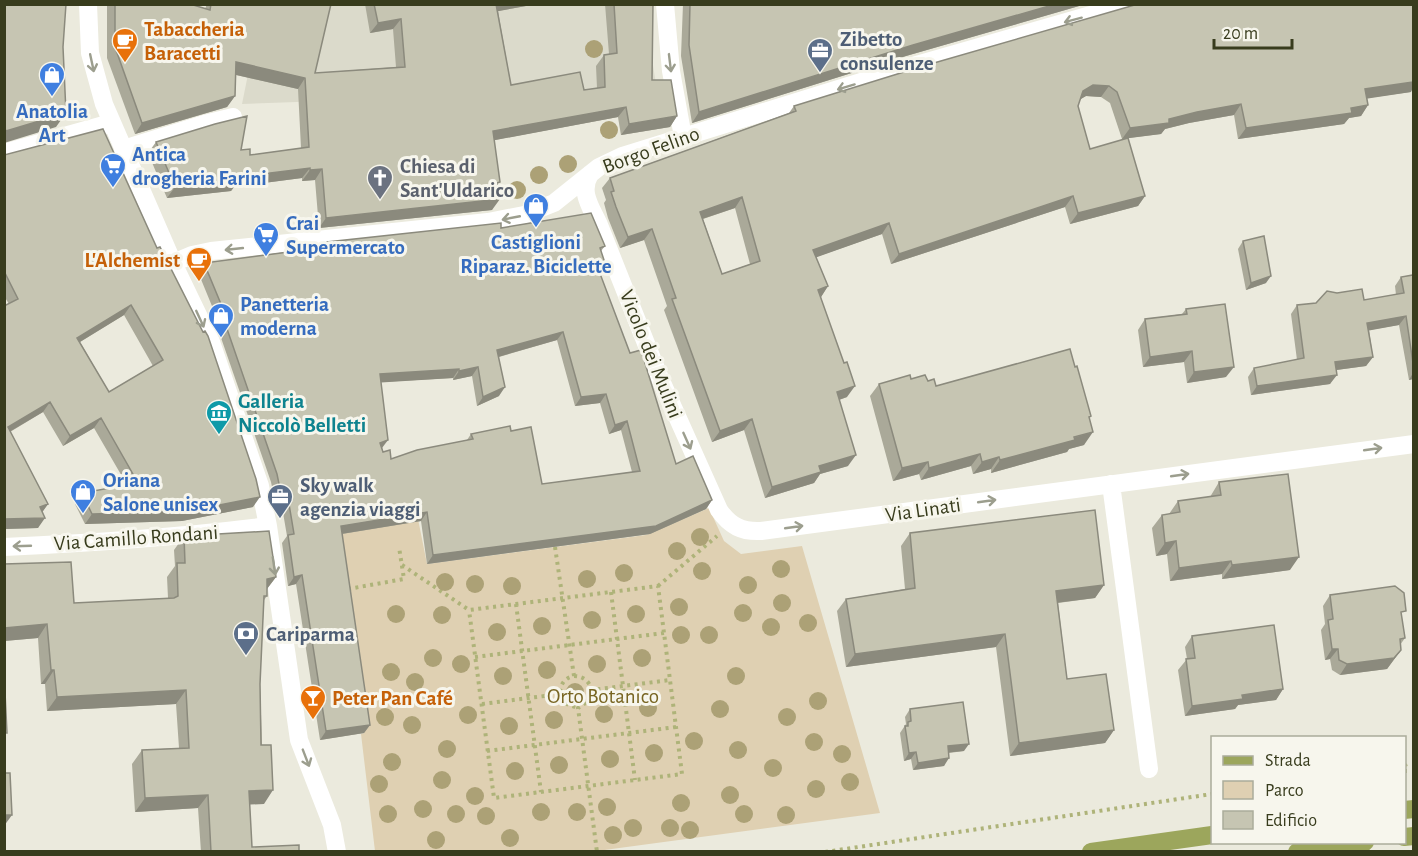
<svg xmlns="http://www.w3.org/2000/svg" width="1418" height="856" font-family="'Alegreya Sans',sans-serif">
<rect width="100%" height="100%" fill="#ebeadd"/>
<!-- built -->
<path fill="#dbdacb" d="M 262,5 L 647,5 L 652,59 L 663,128 L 621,135 L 618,117 L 469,145 L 325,101 L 242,104 Z"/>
<!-- green -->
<path fill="#dfd0b2" d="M 412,489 L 427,564 L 646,535 L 709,508 L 724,541 L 741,554 L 802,546 L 880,813 L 597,851 L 375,851 L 361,734 L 364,733 L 338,522 Z"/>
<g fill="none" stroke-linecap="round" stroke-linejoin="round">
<!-- path -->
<path stroke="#aeb379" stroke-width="4" stroke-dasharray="3 4.5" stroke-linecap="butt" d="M 555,547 L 574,676 C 564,678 560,685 560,694
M 402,565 L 469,610 L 658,586 L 682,774 L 494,798 L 469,610
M 658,586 L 717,536
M 348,589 L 404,579 L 399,547
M 611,592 L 635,780
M 516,604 L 541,792
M 475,657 L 664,633
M 574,676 C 583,676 589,681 592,690 L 670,680
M 592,690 L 590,700 L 578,708 L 597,852
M 482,704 L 560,694 L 564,703 L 578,708
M 487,751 L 676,727
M 1404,771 L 1407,771 L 1405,764
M 825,852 L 1212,794"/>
<!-- minor -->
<path stroke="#fff" stroke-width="18" d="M 88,4 L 90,53 L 104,104 L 173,263 L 211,342 L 260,486 L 268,526 L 299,740 L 332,825 L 337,852
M 665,4 L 671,71 L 683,137
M 123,149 L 204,124 L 233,117
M 4,153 L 111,123
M 590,174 C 579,192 591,207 599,225 L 659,376 L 719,510 C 730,526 742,532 761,531 L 1414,444
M 173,263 L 192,255 L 211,251 L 488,222 L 524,215 L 554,203 L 599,167 L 622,156 L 909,67 L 1129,4
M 1111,484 L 1149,769
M 4,547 C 93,543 181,537 268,526"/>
<!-- major -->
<path stroke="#9ca65c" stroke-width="18" d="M 1404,810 L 1414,809
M 1404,837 L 1414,836
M 1091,852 L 1212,835
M 1297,852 L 1365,842"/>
</g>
<!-- trees -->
<g fill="#aca176">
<circle cx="594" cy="49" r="9"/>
<circle cx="609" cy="130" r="9"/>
<circle cx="568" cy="164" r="9"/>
<circle cx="539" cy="175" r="9"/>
<circle cx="517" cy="190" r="9"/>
<circle cx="700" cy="537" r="9"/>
<circle cx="677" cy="551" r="9"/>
<circle cx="781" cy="569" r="9"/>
<circle cx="702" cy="571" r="9"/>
<circle cx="624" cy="573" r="9"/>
<circle cx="587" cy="579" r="9"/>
<circle cx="445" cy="582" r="9"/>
<circle cx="475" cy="584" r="9"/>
<circle cx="748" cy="585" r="9"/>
<circle cx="512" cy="586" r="9"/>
<circle cx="782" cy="603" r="9"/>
<circle cx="679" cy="607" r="9"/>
<circle cx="743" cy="613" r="9"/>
<circle cx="396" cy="614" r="9"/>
<circle cx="636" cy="614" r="9"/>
<circle cx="442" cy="615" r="9"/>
<circle cx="592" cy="620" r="9"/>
<circle cx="808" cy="623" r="9"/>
<circle cx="542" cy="626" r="9"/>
<circle cx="771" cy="627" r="9"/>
<circle cx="497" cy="632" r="9"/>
<circle cx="681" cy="635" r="9"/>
<circle cx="709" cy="635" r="9"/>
<circle cx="433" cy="658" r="9"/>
<circle cx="642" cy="658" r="9"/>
<circle cx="461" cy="664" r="9"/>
<circle cx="597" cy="664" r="9"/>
<circle cx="547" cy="670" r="9"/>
<circle cx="391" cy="672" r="9"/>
<circle cx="503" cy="676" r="9"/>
<circle cx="736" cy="676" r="9"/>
<circle cx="415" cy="682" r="9"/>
<circle cx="575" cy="692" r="9"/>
<circle cx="818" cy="701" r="9"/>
<circle cx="648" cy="708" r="9"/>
<circle cx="720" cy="709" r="9"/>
<circle cx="604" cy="714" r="9"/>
<circle cx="468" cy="715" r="9"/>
<circle cx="385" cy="717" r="9"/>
<circle cx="787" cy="717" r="9"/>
<circle cx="554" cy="720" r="9"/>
<circle cx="412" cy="725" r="9"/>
<circle cx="509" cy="726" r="9"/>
<circle cx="694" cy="741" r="9"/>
<circle cx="814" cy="742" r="9"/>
<circle cx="447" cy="749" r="9"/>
<circle cx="738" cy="750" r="9"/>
<circle cx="654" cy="753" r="9"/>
<circle cx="842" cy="754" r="9"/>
<circle cx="610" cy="759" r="9"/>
<circle cx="392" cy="762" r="9"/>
<circle cx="559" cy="765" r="9"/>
<circle cx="773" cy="768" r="9"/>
<circle cx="515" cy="771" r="9"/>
<circle cx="442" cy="780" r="9"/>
<circle cx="850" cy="782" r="9"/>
<circle cx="379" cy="784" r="9"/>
<circle cx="816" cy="789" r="9"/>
<circle cx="730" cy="795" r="9"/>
<circle cx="475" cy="796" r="9"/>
<circle cx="681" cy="803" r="9"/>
<circle cx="607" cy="807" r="9"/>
<circle cx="423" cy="809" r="9"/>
<circle cx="541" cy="812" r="9"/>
<circle cx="577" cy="812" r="9"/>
<circle cx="388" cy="814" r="9"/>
<circle cx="456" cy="814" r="9"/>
<circle cx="744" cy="814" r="9"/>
<circle cx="786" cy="815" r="9"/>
<circle cx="486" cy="816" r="9"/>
<circle cx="633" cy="828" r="9"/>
<circle cx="670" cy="828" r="9"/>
<circle cx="690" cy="830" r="9"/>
<circle cx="613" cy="835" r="9"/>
<circle cx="510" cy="838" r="9"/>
<circle cx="436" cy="840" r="9"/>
</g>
<!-- wall -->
<path fill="#aaa999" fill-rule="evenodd" d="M 107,4 L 190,4 L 205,9 L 207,4 L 331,4 L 315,73 L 396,67 L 393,29 L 370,33 L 365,4 L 537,4 L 498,11 L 511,85 L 584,90 L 597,88 L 596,66 L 604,55 L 609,54 L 605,4 L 653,4 L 652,80 L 677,116 L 670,127 L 621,135 L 618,117 L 494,140 L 498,185 L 492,210 L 319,228 L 315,180 L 302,181 L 302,178 L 234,187 L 231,191 L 167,198 L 148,153 L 156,142 L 241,150 L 250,155 L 301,148 L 298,89 L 236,75 L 235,96 L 227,107 L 135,134 L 107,58 Z
M 683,4 L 1086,4 L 906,56 L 692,123 L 681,56 Z
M 1138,4 L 1411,92 L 1367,98 L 1368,105 L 1361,116 L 1349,118 L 1344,124 L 1238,139 L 1234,115 L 1189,123 L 1165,129 L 1161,134 L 1128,138 L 1145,196 L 1138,206 L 1070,224 L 1065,207 L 891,264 L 882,234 L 816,257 L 828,286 L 821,297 L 847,397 L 839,400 L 848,466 L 820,474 L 814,483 L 765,498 L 744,430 L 712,442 L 664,310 L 667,306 L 644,240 L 620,248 L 608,218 L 604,203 L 606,200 L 602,188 L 610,178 L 789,113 L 794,106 ZM 1086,96 L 1101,97 L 1110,103 L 1122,139 L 1126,139 L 1090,149 L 1078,106 L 1080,99 ZM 735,208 L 750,264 L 722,274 L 703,219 Z
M 103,129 L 253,507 L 182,521 L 85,524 L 75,504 L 82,493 L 127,485 L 94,428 L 63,446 L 43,412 L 10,432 L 48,504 L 42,512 L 38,528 L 4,529 L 4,306 L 9,304 L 4,296 L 4,155 ZM 124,315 L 153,366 L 109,392 L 80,342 Z
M 501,228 L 605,246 L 601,251 L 598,269 L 630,353 L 676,464 L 712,500 L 706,509 L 650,534 L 427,564 L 421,521 L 342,534 L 370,725 L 364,733 L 320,740 L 296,584 L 288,586 L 282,543 L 287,536 L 281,501 L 275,502 L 271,482 L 219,332 L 221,328 L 198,272 L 204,263 L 323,247 L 327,242 ZM 557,340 L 575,406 L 600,403 L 609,434 L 621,430 L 632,472 L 542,484 L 511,431 L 471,434 L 467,440 L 391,459 L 383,452 L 382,448 L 381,382 L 453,378 L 453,380 L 472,376 L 477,406 L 499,396 L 499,357 Z
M 1243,241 L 1266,283 L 1246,290 L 1238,249 Z
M 1413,275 L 1413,379 L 1409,380 L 1399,325 L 1369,330 L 1373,357 L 1366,366 L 1336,370 L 1330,384 L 1251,395 L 1248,377 L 1254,368 L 1297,360 L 1291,314 L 1297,305 L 1364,300 L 1396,295 L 1395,286 L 1401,277 Z
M 1186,309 L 1226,377 L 1187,383 L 1184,362 L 1143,367 L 1138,330 L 1145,319 L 1182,314 Z
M 1075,367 L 1091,416 L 1089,419 L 1084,445 L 1069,449 L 1067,452 L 991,473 L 991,469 L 973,474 L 971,466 L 921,480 L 919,474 L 893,481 L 870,396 L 879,384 L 911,379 L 928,381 L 936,386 Z
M 1219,482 L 1290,570 L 1222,579 L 1222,574 L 1170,581 L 1167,554 L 1156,556 L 1152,528 L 1162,515 L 1169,514 L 1178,501 L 1210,497 Z
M 910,533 L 1104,585 L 1095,598 L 1058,603 L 1067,679 L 1114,730 L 1105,743 L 1010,756 L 996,647 L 846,667 L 837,611 L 846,599 L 905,589 L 901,546 Z
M 184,536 L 276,577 L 267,589 L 267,596 L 264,600 L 260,684 L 264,804 L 249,804 L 252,847 L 299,852 L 201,852 L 198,808 L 135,812 L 132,764 L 142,750 L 179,748 L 176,704 L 47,711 L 45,684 L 41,684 L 38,638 L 4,641 L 4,564 L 74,603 L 168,598 L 167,577 L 175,566 L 174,550 Z
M 1330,595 L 1402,618 L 1405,638 L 1400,645 L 1401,650 L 1387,669 L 1340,675 L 1332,670 L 1330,659 L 1325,660 L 1321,630 L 1325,624 L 1323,606 Z
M 1192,636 L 1283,689 L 1276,700 L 1238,705 L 1235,709 L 1185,716 L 1178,670 L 1187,659 L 1185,647 Z
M 910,709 L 964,751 L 949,753 L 944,766 L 913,770 L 911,759 L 904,761 L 900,733 L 906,724 L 905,717 Z"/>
<!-- shaded-wall -->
<path fill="#8b8a7d" d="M 494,4 L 537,4 L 488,13 Z
M 1056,4 L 1086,4 L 906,56 L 692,123 L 699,112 L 913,45 Z
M 401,19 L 393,29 L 370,33 L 378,23 Z
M 236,62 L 305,78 L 298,89 L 228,73 Z
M 1413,82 L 1413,88 L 1411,92 L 1358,100 L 1365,89 Z
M 1093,85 L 1109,86 L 1101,97 L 1086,96 L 1076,102 L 1083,91 Z
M 235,96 L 227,107 L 135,134 L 142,123 Z
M 1241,104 L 1234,115 L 1189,123 L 1165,129 L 1161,134 L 1122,139 L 1130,128 L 1197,112 Z
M 1368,105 L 1361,116 L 1349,118 L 1344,124 L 1238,139 L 1246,128 Z
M 626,107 L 618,117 L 485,142 L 493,131 Z
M 66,113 L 56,127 L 4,143 L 4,133 L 6,131 Z
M 677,116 L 670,127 L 621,135 L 629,124 Z
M 310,168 L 302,178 L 234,187 L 231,191 L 167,198 L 175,187 L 239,177 Z
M 322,169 L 315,180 L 302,181 L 310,170 Z
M 1073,196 L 1065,207 L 891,264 L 899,254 Z
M 1145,196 L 1138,206 L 1070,224 L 1078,213 Z
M 742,197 L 735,208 L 693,222 L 700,212 Z
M 500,199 L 492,210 L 319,228 L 326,218 Z
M 889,223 L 882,234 L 806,261 L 813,250 Z
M 652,229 L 644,240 L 620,248 L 628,237 Z
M 604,260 L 598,269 L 596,263 Z
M 1271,276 L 1266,283 L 1246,290 L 1251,283 Z
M 828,286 L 821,297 L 818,290 Z
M 131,305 L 124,315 L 70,348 L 77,338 Z
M 1406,316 L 1399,325 L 1361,332 L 1367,323 Z
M 563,332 L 557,340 L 491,359 L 497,350 Z
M 1192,351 L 1184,362 L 1143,367 L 1150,357 Z
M 1373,357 L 1366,366 L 1329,371 L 1335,362 Z
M 478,367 L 472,376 L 453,380 L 459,371 Z
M 1234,367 L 1226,377 L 1187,383 L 1194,372 Z
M 459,369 L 453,378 L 373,383 L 380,374 Z
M 1413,373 L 1413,379 L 1409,380 Z
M 1337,375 L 1330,384 L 1251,395 L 1257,386 Z
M 855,386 L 847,397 L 830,403 L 837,392 Z
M 505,387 L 499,396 L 477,406 L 483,397 Z
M 606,394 L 600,403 L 575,406 L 581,397 Z
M 50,402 L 43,412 L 4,435 L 8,427 Z
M 101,418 L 94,428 L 63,446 L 70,436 Z
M 752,419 L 744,430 L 712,442 L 720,431 Z
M 627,421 L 621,430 L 609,434 L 615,425 Z
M 1093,432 L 1084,445 L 1069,449 L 1067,452 L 991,473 L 1000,460 Z
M 388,440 L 382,448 L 380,443 Z
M 980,454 L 971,466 L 921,480 L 929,468 Z
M 856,455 L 848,466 L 820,474 L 814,483 L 765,498 L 772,487 L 819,466 Z
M 999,457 L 991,469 L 973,474 L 982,462 Z
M 928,462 L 919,474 L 893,481 L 902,468 Z
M 287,492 L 281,501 L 275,502 L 281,494 Z
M 260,497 L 253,507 L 182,521 L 85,524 L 92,514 Z
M 712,500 L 706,509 L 650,534 L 427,564 L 433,555 Z
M 48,504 L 41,514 L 40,507 Z
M 427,512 L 421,521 L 335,535 L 341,526 Z
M 45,518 L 38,528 L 4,529 L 4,519 Z
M 1176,541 L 1167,554 L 1156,556 L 1165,543 Z
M 1299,557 L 1290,570 L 1222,579 L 1232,565 Z
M 1231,561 L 1222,574 L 1170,581 L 1179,568 Z
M 302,575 L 296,584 L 288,586 L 294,577 Z
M 276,577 L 266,590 L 267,579 Z
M 1104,585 L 1095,598 L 1047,604 L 1056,591 Z
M 47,624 L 38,638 L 4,641 L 4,628 Z
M 1005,634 L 996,647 L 846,667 L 855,654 Z
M 1332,649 L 1338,649 L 1330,659 L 1325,660 Z
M 1401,650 L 1387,669 L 1340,675 L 1347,664 Z
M 51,670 L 54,670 L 45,684 L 41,684 Z
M 1283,689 L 1276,700 L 1238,705 L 1235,709 L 1185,716 L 1192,706 L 1242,695 Z
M 186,690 L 176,704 L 47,711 L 57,697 Z
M 370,725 L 364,733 L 320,740 L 326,731 Z
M 1114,730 L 1105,743 L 1010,756 L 1019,743 Z
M 969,744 L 964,751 L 943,753 L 948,746 Z
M 916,752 L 911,759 L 904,761 L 909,753 Z
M 949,758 L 944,766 L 913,770 L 918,763 Z
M 273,790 L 264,804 L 239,805 L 249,791 Z
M 208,795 L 198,808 L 135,812 L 145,798 Z
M 4,815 L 12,815 L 4,826 Z"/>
<!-- building -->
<path fill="#c6c5b2" stroke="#8b8a7d" stroke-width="1.5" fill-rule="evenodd" d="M 4,4 L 66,4 L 63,47 L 66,113 L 6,131 L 4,126 Z
M 115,4 L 190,4 L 210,10 L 211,4 L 331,4 L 315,73 L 405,67 L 401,19 L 378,23 L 374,4 L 496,4 L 511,85 L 580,72 L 584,90 L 605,87 L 604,55 L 617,53 L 614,4 L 653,4 L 652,80 L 671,80 L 677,116 L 629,124 L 626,107 L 493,131 L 500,182 L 497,183 L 500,199 L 326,218 L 322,169 L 310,170 L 310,168 L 239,177 L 239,180 L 175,187 L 156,142 L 215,124 L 247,116 L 241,150 L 250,149 L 250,155 L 309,147 L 305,78 L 236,62 L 235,96 L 142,123 L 115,47 Z
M 690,4 L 1056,4 L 913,45 L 699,112 L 689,45 Z
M 1138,4 L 1413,4 L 1413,82 L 1365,89 L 1368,105 L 1351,108 L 1352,113 L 1246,128 L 1241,104 L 1197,112 L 1169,119 L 1169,123 L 1130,128 L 1117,92 L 1109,86 L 1093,85 L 1083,91 L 1078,106 L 1090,149 L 1128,138 L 1145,196 L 1078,213 L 1073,196 L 899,254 L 889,223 L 813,250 L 828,286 L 818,290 L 844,363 L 847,362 L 855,386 L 837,392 L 856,455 L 819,466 L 821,472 L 772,487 L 752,419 L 720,431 L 672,299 L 676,298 L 652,229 L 628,237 L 616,207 L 611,192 L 614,191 L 610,178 L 796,111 L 794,106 L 920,67 ZM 742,197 L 760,261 L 722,274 L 700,212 Z
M 103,129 L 157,248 L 160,247 L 203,332 L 205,331 L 208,336 L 256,479 L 260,497 L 189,511 L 92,514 L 82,493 L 138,483 L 101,418 L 70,436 L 50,402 L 8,427 L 48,504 L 40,507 L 45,518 L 4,519 L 4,306 L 18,299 L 4,271 L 4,155 ZM 131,305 L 163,360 L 109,392 L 77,338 Z
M 591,213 L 605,246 L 600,248 L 604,260 L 596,263 L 630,353 L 641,350 L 676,464 L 693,456 L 712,500 L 656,526 L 433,555 L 427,512 L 341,526 L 370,725 L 326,731 L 302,575 L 294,577 L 288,535 L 294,534 L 287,492 L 281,494 L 277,474 L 225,323 L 228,321 L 204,263 L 327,247 L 327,242 L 501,223 L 501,228 ZM 563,332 L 581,397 L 606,394 L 615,425 L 627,421 L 640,471 L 542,484 L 531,427 L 511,431 L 510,426 L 471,434 L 473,439 L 417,450 L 391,459 L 390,450 L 383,452 L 380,443 L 388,440 L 380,374 L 459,369 L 459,371 L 478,367 L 483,397 L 505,387 L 497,350 Z
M 1264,236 L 1271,276 L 1251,283 L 1243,241 Z
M 1413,275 L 1413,363 L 1406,316 L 1367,323 L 1373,357 L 1335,362 L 1337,375 L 1257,386 L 1254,368 L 1304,358 L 1297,305 L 1316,303 L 1327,291 L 1337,293 L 1362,289 L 1364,300 L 1404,293 L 1401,277 Z
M 1225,304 L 1234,367 L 1194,372 L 1192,351 L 1150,357 L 1145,319 L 1187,314 L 1186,309 Z
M 1070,349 L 1075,367 L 1077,366 L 1091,416 L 1089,417 L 1093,432 L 1074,437 L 1075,440 L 1000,460 L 999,457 L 982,462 L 980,454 L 929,468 L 928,462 L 902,468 L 879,384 L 910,375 L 911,379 L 925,375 L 928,381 L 934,379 L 936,386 Z
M 1288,474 L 1299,557 L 1232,565 L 1231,561 L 1179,568 L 1176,541 L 1165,543 L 1162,515 L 1180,512 L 1178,501 L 1221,495 L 1219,482 Z
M 1095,510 L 1104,585 L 1056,591 L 1067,679 L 1106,674 L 1114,730 L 1019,743 L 1005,634 L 855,654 L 846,599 L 915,588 L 910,533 Z
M 269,531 L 276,577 L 267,579 L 267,596 L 264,596 L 260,684 L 261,745 L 271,745 L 273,790 L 249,791 L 252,847 L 299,845 L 299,852 L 211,852 L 208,795 L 145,798 L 142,750 L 189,748 L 186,690 L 57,697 L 54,670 L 51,670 L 47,624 L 4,628 L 4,564 L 71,562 L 74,603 L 174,598 L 178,596 L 177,563 L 185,563 L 184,536 Z
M 1395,586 L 1404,593 L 1406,611 L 1401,612 L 1405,638 L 1400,639 L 1401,650 L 1394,658 L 1347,664 L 1339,660 L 1338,649 L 1332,649 L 1328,620 L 1333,619 L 1330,595 Z
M 1274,625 L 1283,689 L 1242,695 L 1243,699 L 1192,706 L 1186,659 L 1195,658 L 1192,636 Z
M 4,672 L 7,733 L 4,733 Z
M 963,702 L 969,744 L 948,746 L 949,758 L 918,763 L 916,752 L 909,753 L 905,726 L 908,726 L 908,722 L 911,721 L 910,709 Z
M 4,773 L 10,773 L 12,815 L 4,815 Z"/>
<!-- one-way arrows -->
<defs><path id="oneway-shaft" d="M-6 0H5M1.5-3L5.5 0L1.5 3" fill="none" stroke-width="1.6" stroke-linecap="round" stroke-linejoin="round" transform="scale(1.5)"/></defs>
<g stroke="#9c9e8e">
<use href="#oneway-shaft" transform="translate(1073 20) rotate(165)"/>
<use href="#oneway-shaft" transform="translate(92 63) rotate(78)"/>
<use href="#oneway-shaft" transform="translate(670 63) rotate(83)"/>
<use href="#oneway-shaft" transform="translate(846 87) rotate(163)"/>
<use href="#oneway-shaft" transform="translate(511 218) rotate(169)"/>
<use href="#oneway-shaft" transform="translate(234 249) rotate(174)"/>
<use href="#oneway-shaft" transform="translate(200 319) rotate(65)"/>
<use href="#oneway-shaft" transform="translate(687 441) rotate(66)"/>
<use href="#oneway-shaft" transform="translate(1373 449) rotate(-8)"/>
<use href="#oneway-shaft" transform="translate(1180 475) rotate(-8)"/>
<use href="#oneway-shaft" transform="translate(987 501) rotate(-8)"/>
<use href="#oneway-shaft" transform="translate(794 527) rotate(-8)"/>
<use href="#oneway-shaft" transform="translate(22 546) rotate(178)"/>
<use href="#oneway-shaft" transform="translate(274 566) rotate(82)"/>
<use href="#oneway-shaft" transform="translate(306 758) rotate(69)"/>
</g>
<!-- icons -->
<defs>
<symbol id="cafe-pin" viewBox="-11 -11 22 30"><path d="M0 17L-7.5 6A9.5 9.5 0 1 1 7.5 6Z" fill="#e8710a" stroke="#f7f6ed"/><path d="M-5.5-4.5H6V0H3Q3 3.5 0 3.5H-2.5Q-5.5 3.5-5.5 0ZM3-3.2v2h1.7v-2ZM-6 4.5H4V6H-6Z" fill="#fff"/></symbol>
<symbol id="office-pin" viewBox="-11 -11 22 30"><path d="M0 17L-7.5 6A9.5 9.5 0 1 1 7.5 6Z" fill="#5c6f8a" stroke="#f7f6ed"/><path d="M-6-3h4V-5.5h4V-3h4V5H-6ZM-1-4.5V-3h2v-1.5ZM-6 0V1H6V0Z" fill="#fff"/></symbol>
<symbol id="shop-pin" viewBox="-11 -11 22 30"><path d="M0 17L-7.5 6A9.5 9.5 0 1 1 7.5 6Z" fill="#3f7fe0" stroke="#f7f6ed"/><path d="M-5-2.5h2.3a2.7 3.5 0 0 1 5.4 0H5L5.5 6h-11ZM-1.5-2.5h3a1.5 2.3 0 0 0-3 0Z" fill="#fff"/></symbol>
<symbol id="supermarket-pin" viewBox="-11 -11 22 30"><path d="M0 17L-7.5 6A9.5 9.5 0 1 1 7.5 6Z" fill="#3f7fe0" stroke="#f7f6ed"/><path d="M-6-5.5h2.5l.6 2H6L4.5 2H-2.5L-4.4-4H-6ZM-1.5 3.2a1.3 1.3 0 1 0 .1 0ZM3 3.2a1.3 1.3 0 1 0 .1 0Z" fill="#fff"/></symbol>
<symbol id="church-pin" viewBox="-11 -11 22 30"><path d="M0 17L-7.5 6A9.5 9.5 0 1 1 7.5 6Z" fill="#6b7280" stroke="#f7f6ed"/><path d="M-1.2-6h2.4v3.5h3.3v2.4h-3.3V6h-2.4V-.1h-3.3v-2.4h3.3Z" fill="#fff"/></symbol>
<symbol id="museum-pin" viewBox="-11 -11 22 30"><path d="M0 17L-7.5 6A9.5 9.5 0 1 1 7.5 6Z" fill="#0f9aa8" stroke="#f7f6ed"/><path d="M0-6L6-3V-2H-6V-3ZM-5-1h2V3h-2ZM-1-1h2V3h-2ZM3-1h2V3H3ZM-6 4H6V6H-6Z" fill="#fff"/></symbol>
<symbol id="bank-pin" viewBox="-11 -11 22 30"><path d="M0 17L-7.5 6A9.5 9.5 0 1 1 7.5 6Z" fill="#5c6f8a" stroke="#f7f6ed"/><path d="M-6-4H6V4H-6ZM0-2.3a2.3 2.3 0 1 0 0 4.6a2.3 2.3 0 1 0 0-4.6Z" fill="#fff"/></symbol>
<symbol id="bar-pin" viewBox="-11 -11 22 30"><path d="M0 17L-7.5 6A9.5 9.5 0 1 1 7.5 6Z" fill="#e8710a" stroke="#f7f6ed"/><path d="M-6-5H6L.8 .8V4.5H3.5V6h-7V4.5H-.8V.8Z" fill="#fff"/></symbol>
</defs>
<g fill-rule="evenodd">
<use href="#cafe-pin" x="110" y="26" width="30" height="40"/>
<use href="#office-pin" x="805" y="36" width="30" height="40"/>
<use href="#shop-pin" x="37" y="60" width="30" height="40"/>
<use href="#supermarket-pin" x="98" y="151" width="30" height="40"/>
<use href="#church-pin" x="365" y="163" width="30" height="40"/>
<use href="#shop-pin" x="521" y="191" width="30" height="40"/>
<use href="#supermarket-pin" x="251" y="220" width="30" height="40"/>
<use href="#cafe-pin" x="184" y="245" width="30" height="40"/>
<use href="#shop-pin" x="206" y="301" width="30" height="40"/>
<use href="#museum-pin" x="204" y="398" width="30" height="40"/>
<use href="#shop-pin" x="68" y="477" width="30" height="40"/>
<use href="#office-pin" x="265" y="482" width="30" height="40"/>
<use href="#bank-pin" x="231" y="619" width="30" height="40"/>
<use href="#bar-pin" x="298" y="683" width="30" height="40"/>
</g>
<g text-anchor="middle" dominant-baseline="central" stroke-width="6" stroke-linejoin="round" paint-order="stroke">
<!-- food labels -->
<g font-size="21" font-weight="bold" fill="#c56008" stroke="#f7f6ed" text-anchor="start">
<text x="144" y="29">Tabaccheria<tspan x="144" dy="24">Baracetti</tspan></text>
<text x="180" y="260" text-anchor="end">L'Alchemist</text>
<text x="332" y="698">Peter Pan Café</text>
</g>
<!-- service labels -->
<g font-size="21" font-weight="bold" fill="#4e5e75" stroke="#f7f6ed" text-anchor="start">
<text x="840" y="39">Zibetto<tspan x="840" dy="24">consulenze</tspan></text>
<text x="300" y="485">Sky walk<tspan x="300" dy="24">agenzia viaggi</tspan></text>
<text x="266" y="634">Cariparma</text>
</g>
<!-- shop labels -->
<g font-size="21" font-weight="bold" fill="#366cbe" stroke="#f7f6ed" text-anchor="start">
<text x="52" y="111" text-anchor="middle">Anatolia<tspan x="52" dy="24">Art</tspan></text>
<text x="132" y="154">Antica<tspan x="132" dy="24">drogheria Farini</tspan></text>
<text x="286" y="223">Crai<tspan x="286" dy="24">Supermercato</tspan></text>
<text x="536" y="242" text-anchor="middle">Castiglioni<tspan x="536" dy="24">Riparaz. Biciclette</tspan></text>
<text x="240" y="304">Panetteria<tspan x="240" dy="24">moderna</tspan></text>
<text x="103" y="480">Oriana<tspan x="103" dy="24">Salone unisex</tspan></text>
</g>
<!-- street labels -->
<g font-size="21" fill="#383c1d" stroke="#f7f6ed">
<text transform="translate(651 150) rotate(-20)">Borgo Felino</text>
<text transform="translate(651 354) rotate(68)">Vicolo dei Mulini</text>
<text transform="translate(923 510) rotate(-8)">Via Linati</text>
<text transform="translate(136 538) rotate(-4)">Via Camillo Rondani</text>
</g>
<!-- worship labels -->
<g font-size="21" font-weight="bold" fill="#5b616d" stroke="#f7f6ed" text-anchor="start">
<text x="400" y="166">Chiesa di<tspan x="400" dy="24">Sant'Uldarico</tspan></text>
</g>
<!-- culture labels -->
<g font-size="21" font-weight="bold" fill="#0d838f" stroke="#f7f6ed" text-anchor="start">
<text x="238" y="401">Galleria<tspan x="238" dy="24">Niccolò Belletti</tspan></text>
</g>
<!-- park labels -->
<g font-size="21" fill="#786522" stroke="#f7f6ed">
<text x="603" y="696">Orto Botanico</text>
</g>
</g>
<!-- border -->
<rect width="1418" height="856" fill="none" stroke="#383c1d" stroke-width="12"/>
<!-- legend -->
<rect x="1211" y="736" width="195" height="108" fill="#f7f6ed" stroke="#abac9a" stroke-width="1.5"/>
<rect x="1223" y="756" width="30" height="9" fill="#9ca65c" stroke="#abac9a" stroke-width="1.5"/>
<text x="1265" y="766" font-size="18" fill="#383c1d">Strada</text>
<rect x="1223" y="781" width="30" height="18" fill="#dfd0b2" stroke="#abac9a" stroke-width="1.5"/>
<text x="1265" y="796" font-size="18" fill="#383c1d">Parco</text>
<rect x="1223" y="811" width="30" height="18" fill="#c6c5b2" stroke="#abac9a" stroke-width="1.5"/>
<text x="1265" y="826" font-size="18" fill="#383c1d">Edificio</text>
<!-- scale -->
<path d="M1214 39v9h78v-9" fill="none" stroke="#383c1d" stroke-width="3"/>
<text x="1223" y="39" font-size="18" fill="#383c1d" stroke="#f7f6ed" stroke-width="4.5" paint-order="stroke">20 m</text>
</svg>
